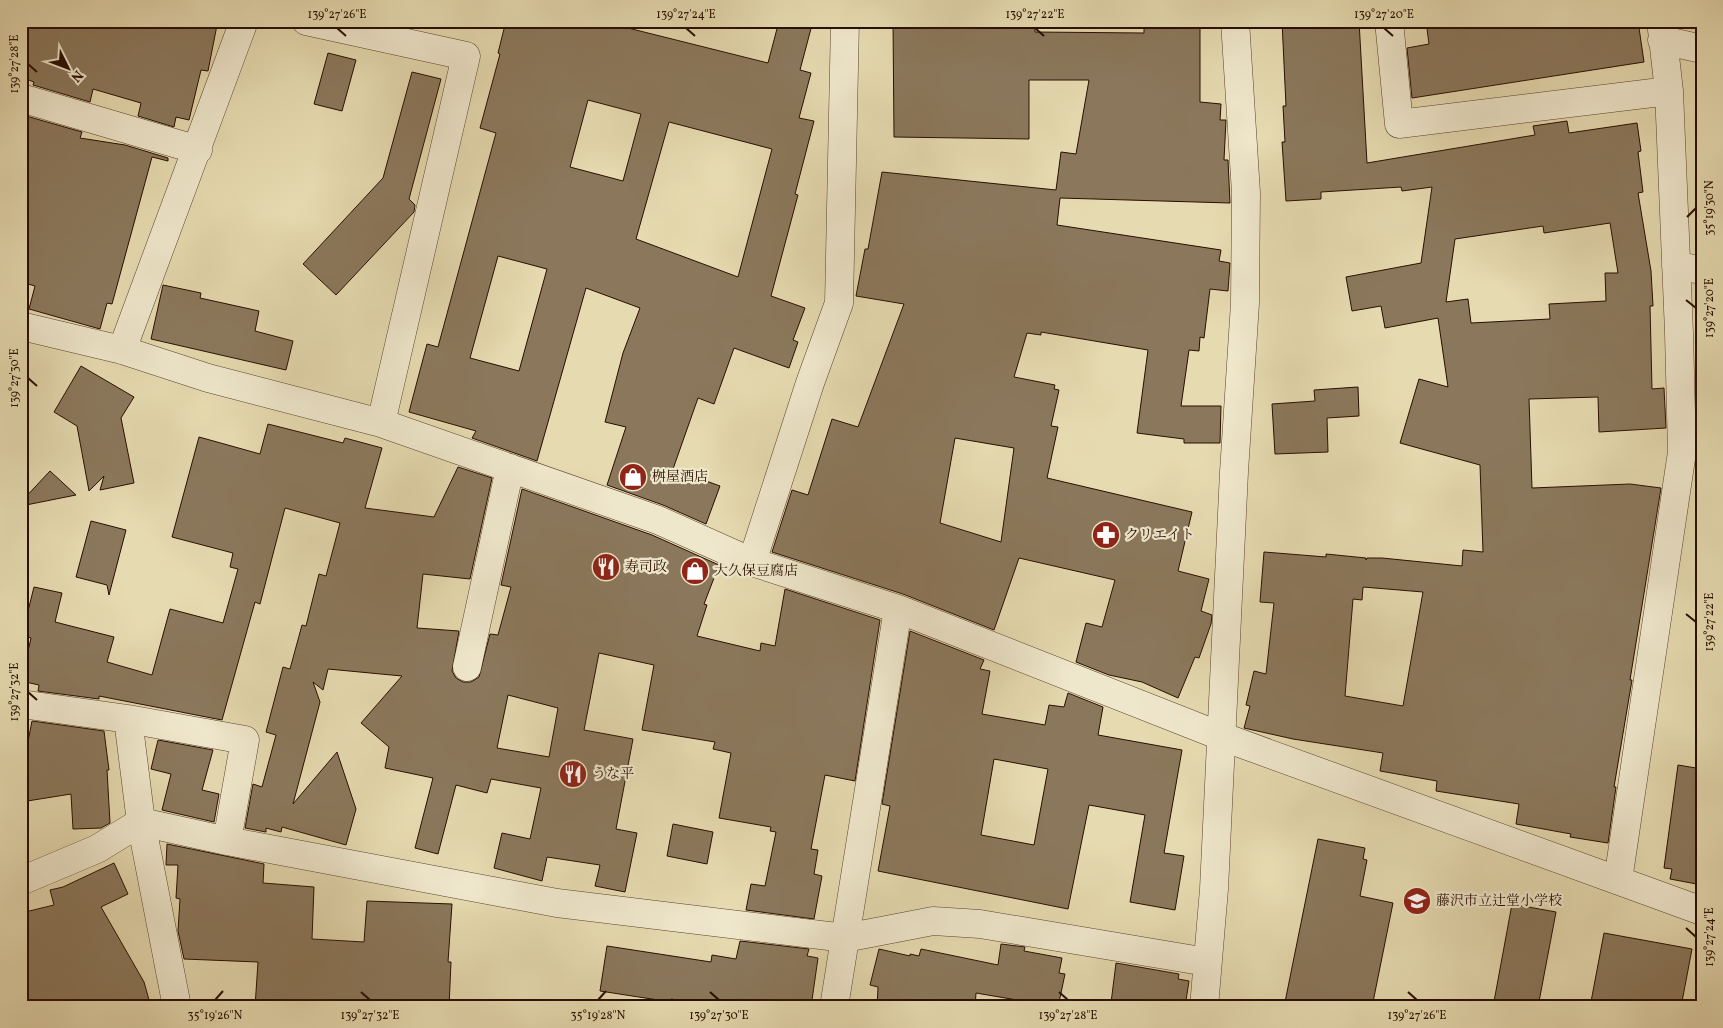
<svg xmlns="http://www.w3.org/2000/svg" width="1723" height="1028" font-family="Vollkorn,'Noto Serif JP',serif">
<rect width="100%" height="100%" fill="#e6dab0"/>
<filter id="stains"><feTurbulence type="fractalNoise" baseFrequency=".004" numOctaves="4"/><feColorMatrix values="0 0 0 0 .2 0 0 0 0 .09 0 0 0 0 .02 0 0 0 .5 -.17"/></filter>
<radialGradient id="worn" r=".72"><stop offset=".6" stop-color="#630" stop-opacity="0"/><stop offset="1" stop-color="#630" stop-opacity=".3"/></radialGradient>
<!-- building -->
<path fill="#8b785c" stroke="#280e00" fill-rule="evenodd" d="M 21,21 L 199,21 L 217,25 L 208,71 L 201,70 L 189,120 L 176,117 L 174,127 L 138,116 L 141,103 L 93,89 L 90,102 L 33,85 L 34,82 L 21,77 Z
M 506,21 L 600,21 L 768,63 L 779,21 L 813,21 L 800,70 L 811,73 L 799,118 L 814,121 L 795,194 L 798,195 L 771,296 L 805,308 L 793,340 L 798,342 L 789,368 L 734,348 L 714,404 L 698,398 L 673,469 L 720,486 L 706,524 L 663,505 L 607,485 L 626,427 L 605,422 L 623,353 L 640,308 L 586,288 L 537,461 L 472,438 L 476,431 L 409,412 L 427,344 L 438,347 L 496,133 L 480,128 L 500,54 L 498,53 ZM 588,100 L 641,114 L 623,181 L 570,167 ZM 669,122 L 772,149 L 738,277 L 636,239 ZM 498,256 L 547,269 L 519,371 L 470,358 Z
M 893,21 L 1035,21 L 1035,32 L 1144,33 L 1144,22 L 1200,22 L 1200,102 L 1221,104 L 1220,120 L 1226,120 L 1224,160 L 1228,160 L 1230,203 L 1060,198 L 1057,225 L 1221,250 L 1219,261 L 1230,263 L 1228,291 L 1210,289 L 1204,338 L 1200,337 L 1199,351 L 1189,350 L 1181,406 L 1221,406 L 1220,443 L 1184,443 L 1184,439 L 1137,433 L 1148,350 L 1041,332 L 1041,335 L 1027,333 L 1014,377 L 1055,385 L 1054,389 L 1059,390 L 1051,426 L 1058,427 L 1047,478 L 1192,512 L 1178,571 L 1209,579 L 1201,611 L 1212,615 L 1211,624 L 1199,658 L 1195,657 L 1178,698 L 1142,682 L 1109,675 L 1076,662 L 1086,623 L 1102,627 L 1115,580 L 1019,558 L 994,630 L 903,594 L 772,552 L 792,490 L 808,495 L 832,419 L 858,427 L 904,304 L 856,296 L 865,249 L 868,249 L 882,172 L 1056,190 L 1061,152 L 1076,154 L 1089,80 L 1029,80 L 1029,139 L 894,137 ZM 955,438 L 1014,448 L 1001,542 L 940,523 Z
M 1282,21 L 1359,21 L 1367,163 L 1535,135 L 1533,126 L 1567,121 L 1569,133 L 1637,123 L 1641,151 L 1638,152 L 1643,192 L 1638,193 L 1651,271 L 1653,306 L 1650,306 L 1652,389 L 1664,388 L 1666,428 L 1599,432 L 1598,397 L 1529,399 L 1532,488 L 1630,484 L 1661,488 L 1630,680 L 1632,680 L 1614,787 L 1616,787 L 1608,843 L 1570,837 L 1571,834 L 1516,824 L 1519,804 L 1436,791 L 1437,781 L 1380,771 L 1383,753 L 1293,739 L 1244,728 L 1250,706 L 1246,705 L 1254,671 L 1266,674 L 1274,603 L 1260,602 L 1264,552 L 1326,557 L 1326,554 L 1366,558 L 1366,560 L 1367,558 L 1382,558 L 1462,566 L 1463,550 L 1483,552 L 1480,465 L 1400,443 L 1419,379 L 1448,387 L 1438,318 L 1385,328 L 1381,306 L 1352,311 L 1346,277 L 1421,263 L 1432,187 L 1402,191 L 1401,187 L 1321,192 L 1321,199 L 1286,201 L 1282,142 L 1285,142 L 1283,106 L 1286,106 ZM 1610,223 L 1618,273 L 1605,273 L 1606,301 L 1549,304 L 1550,319 L 1471,323 L 1468,299 L 1446,302 L 1455,239 L 1543,226 L 1544,233 ZM 1363,587 L 1423,592 L 1403,706 L 1345,696 L 1353,599 L 1362,600 Z
M 1426,21 L 1638,21 L 1644,62 L 1412,98 L 1407,48 L 1429,44 Z
M 328,53 L 356,60 L 342,111 L 314,104 Z
M 412,72 L 441,79 L 409,199 L 415,205 L 414,212 L 336,295 L 303,264 L 383,178 Z
M 26,116 L 82,132 L 80,138 L 125,145 L 168,158 L 168,161 L 152,157 L 112,304 L 107,303 L 100,329 L 29,309 L 35,286 L 21,282 L 21,133 Z
M 163,285 L 201,293 L 200,298 L 259,311 L 255,331 L 293,341 L 286,370 L 151,339 Z
M 81,366 L 134,397 L 121,418 L 134,483 L 100,490 L 104,476 L 89,491 L 77,426 L 54,412 Z
M 1358,387 L 1359,416 L 1327,418 L 1328,452 L 1275,454 L 1272,404 L 1315,401 L 1314,390 Z
M 268,424 L 343,443 L 345,438 L 382,448 L 365,508 L 434,517 L 458,467 L 492,478 L 470,579 L 423,574 L 417,628 L 459,631 L 452,671 L 456,678 L 463,682 L 471,682 L 479,677 L 490,634 L 498,635 L 511,587 L 501,585 L 522,489 L 652,535 L 719,565 L 704,604 L 707,605 L 697,636 L 760,651 L 761,643 L 775,646 L 785,589 L 880,620 L 855,781 L 825,775 L 811,849 L 818,850 L 814,874 L 822,876 L 814,919 L 746,910 L 751,884 L 765,886 L 776,832 L 770,831 L 771,827 L 719,818 L 731,753 L 713,749 L 715,742 L 642,730 L 654,665 L 599,653 L 584,730 L 633,739 L 616,829 L 637,833 L 625,892 L 595,886 L 600,865 L 547,857 L 542,881 L 494,868 L 502,833 L 530,839 L 541,788 L 491,779 L 487,793 L 456,785 L 438,854 L 415,848 L 433,778 L 385,768 L 389,747 L 361,723 L 402,676 L 328,669 L 323,690 L 313,682 L 320,702 L 293,804 L 337,752 L 356,809 L 346,845 L 282,827 L 281,832 L 266,828 L 266,832 L 245,828 L 253,784 L 262,787 L 276,735 L 266,732 L 283,667 L 290,669 L 302,625 L 306,626 L 319,574 L 326,576 L 340,523 L 285,508 L 260,604 L 255,602 L 222,720 L 99,696 L 99,699 L 38,691 L 39,685 L 21,681 L 31,638 L 22,635 L 34,587 L 62,593 L 55,622 L 114,637 L 107,662 L 152,675 L 170,609 L 223,623 L 238,569 L 230,567 L 233,553 L 172,537 L 199,437 L 260,454 ZM 508,695 L 558,708 L 549,757 L 497,748 Z
M 50,471 L 76,495 L 21,506 L 21,502 Z
M 91,521 L 126,530 L 109,595 L 107,585 L 76,577 Z
M 910,631 L 984,660 L 980,669 L 990,671 L 982,714 L 1045,725 L 1049,705 L 1064,707 L 1068,693 L 1103,707 L 1098,735 L 1182,750 L 1164,853 L 1184,856 L 1175,910 L 1130,902 L 1145,815 L 1089,805 L 1068,909 L 878,871 L 890,806 L 882,804 ZM 994,759 L 1048,769 L 1034,845 L 981,835 Z
M 32,721 L 104,731 L 109,770 L 107,770 L 110,823 L 101,828 L 73,829 L 71,794 L 21,802 L 21,777 Z
M 158,740 L 213,750 L 202,790 L 219,794 L 214,822 L 162,810 L 171,774 L 151,769 Z
M 1678,765 L 1702,769 L 1702,885 L 1670,879 L 1672,869 L 1664,868 Z
M 673,824 L 713,832 L 707,864 L 667,856 Z
M 1318,839 L 1365,848 L 1363,859 L 1367,860 L 1360,896 L 1393,903 L 1372,1007 L 1284,1007 Z
M 167,844 L 264,864 L 263,883 L 314,887 L 312,939 L 364,942 L 367,901 L 452,904 L 448,962 L 451,962 L 449,1007 L 255,1007 L 258,962 L 184,959 L 178,931 L 180,899 L 176,898 L 178,865 L 166,865 Z
M 114,863 L 128,894 L 101,907 L 144,982 L 151,1007 L 31,1007 L 21,976 L 21,913 L 54,905 L 50,890 L 63,887 Z
M 1512,904 L 1556,912 L 1538,1007 L 1493,1007 Z
M 1604,933 L 1692,949 L 1681,1007 L 1590,1007 Z
M 740,941 L 809,949 L 807,956 L 818,958 L 811,1007 L 722,1007 L 671,999 L 671,1002 L 600,991 L 607,946 L 711,962 L 712,955 L 736,959 Z
M 1001,944 L 1025,947 L 1024,951 L 1062,958 L 1059,973 L 1065,974 L 1058,1007 L 976,993 L 975,1007 L 877,1007 L 878,987 L 870,985 L 879,949 L 910,956 L 910,954 L 919,956 L 921,949 L 998,965 Z
M 1116,963 L 1179,974 L 1178,979 L 1189,981 L 1185,1007 L 1135,1007 L 1111,1003 Z"/>
<g fill="none" stroke-linecap="round" stroke-linejoin="round">
<defs>
<path id="minor" d="M 306,21 L 466,56 L 381,423
M 1389,21 L 1399,124 L 1669,91
M 1662,40 L 1702,49
M 21,98 L 198,150
M 1676,266 L 1702,270
M 21,326 L 122,350 L 208,378 L 381,423 L 658,520 L 752,562 L 898,609 L 1223,737 L 1702,911
M 122,350 L 244,21
M 752,562 L 810,383 L 839,303 L 845,21
M 467,667 L 510,468
M 21,704 L 128,719 L 245,740 L 227,841
M 128,719 L 141,822 L 177,1007
M 1618,880 L 1682,452 L 1679,333 L 1669,91 L 1661,21
M 21,881 L 97,849 L 141,822 L 227,841 L 557,903 L 845,938 L 933,921 L 980,924 L 1207,962
M 834,1007 L 898,609
M 1204,1007 L 1214,889 L 1234,472 L 1245,303 L 1246,193 L 1235,21"/>
</defs>
<!-- minor casing -->
<use href="#minor" stroke="#58412c" stroke-width="29"/>
<!-- minor -->
<use href="#minor" stroke="#efe7cc" stroke-width="28"/>
</g>
<!-- ticks -->
<path fill="none" stroke="#280e00" stroke-width="2" d="M 337,28 L 346,36M 686,28 L 695,36M 1035,28 L 1044,36M 1384,28 L 1393,36M 28,64 L 37,72M 1687,217 L 1696,208M 1686,300 L 1696,308M 28,378 L 37,386M 1686,614 L 1696,622M 28,692 L 37,700M 1686,928 L 1696,937M 361,992 L 370,1000M 710,992 L 719,1000M 1059,992 L 1068,1000M 1408,992 L 1417,1000M 215,1000 L 223,991M 598,1000 L 606,991"/>
<!-- icons -->
<defs>
<symbol id="shop-disc" viewBox="-11 -11 22 22"><circle r="9.5" fill="#8f2418" stroke="#efe7cc"/><path d="M-5-2.5h2.3a2.7 3.5 0 0 1 5.4 0H5L5.5 6h-11ZM-1.5-2.5h3a1.5 2.3 0 0 0-3 0Z" fill="#fff"/></symbol>
<symbol id="pharmacy-disc" viewBox="-11 -11 22 22"><circle r="9.5" fill="#8f2418" stroke="#efe7cc"/><path d="M-2-6h4v4h4v4h-4v4h-4v-4h-4v-4h4Z" fill="#fff"/></symbol>
<symbol id="restaurant-disc" viewBox="-11 -11 22 22"><circle r="9.5" fill="#8f2418" stroke="#efe7cc"/><path d="M-5-6h1v4h1v-4h1v4h1v-4h1v5L-1.5 .5V6h-2V.5L-5-1ZM5-6V6H3V1.5H1.5Q1.5-4 5-6Z" fill="#fff"/></symbol>
<symbol id="school-disc" viewBox="-11 -11 22 22"><circle r="9.5" fill="#8f2418" stroke="#efe7cc"/><path d="M0-5L7-2L0 1L-7-2ZM-4 1L0 2.5L4 1V4Q0 6-4 4Z" fill="#fff"/></symbol>
</defs>
<g fill-rule="evenodd">
<use href="#shop-disc" x="617" y="461" width="32" height="32"/>
<use href="#pharmacy-disc" x="1090" y="519" width="32" height="32"/>
<use href="#restaurant-disc" x="590" y="551" width="32" height="32"/>
<use href="#shop-disc" x="679" y="555" width="32" height="32"/>
<use href="#restaurant-disc" x="557" y="758" width="32" height="32"/>
<use href="#school-disc" x="1401" y="885" width="32" height="32"/>
</g>
<g text-anchor="middle" dominant-baseline="central" stroke-width="4.5" stroke-linejoin="round" paint-order="stroke">
<!-- poi labels -->
<g font-size="14" fill="#280e00" stroke="#efe7cc" text-anchor="start">
<text x="652" y="477">桝屋酒店</text>
<text x="1125" y="535">クリエイト</text>
<text x="625" y="567">寿司政</text>
<text x="714" y="571">大久保豆腐店</text>
<text x="592" y="774">うな平</text>
<text x="1436" y="901">藤沢市立辻堂小学校</text>
</g>
</g>
<!-- margin -->
<rect width="1723" height="1028" fill="none" stroke="#e6dab0" stroke-width="55"/>
<!-- north arrow -->
<g transform="translate(68 68) rotate(132)" stroke="#efe7cc" stroke-width="4" paint-order="stroke">
<path d="M0-4L9 19L0 12L-9 19Z" fill="#280e00"/>
<text y="-8" font-size="14" font-weight="bold" text-anchor="middle" fill="#280e00">N</text>
</g>
<rect x="28" y="28" width="1668" height="972" fill="none" stroke="#280e00" stroke-width="2"/>
<g font-size="12" text-anchor="middle" fill="#280e00">
<text x="337" y="18">139°27'26"E</text>
<text x="686" y="18">139°27'24"E</text>
<text x="1035" y="18">139°27'22"E</text>
<text x="1384" y="18">139°27'20"E</text>
<text transform="translate(14 64) rotate(-90)" y="4">139°27'28"E</text>
<text transform="translate(1709 208) rotate(-90)" y="4">35°19'30"N</text>
<text transform="translate(1709 308) rotate(-90)" y="4">139°27'20"E</text>
<text transform="translate(14 378) rotate(-90)" y="4">139°27'30"E</text>
<text transform="translate(1709 622) rotate(-90)" y="4">139°27'22"E</text>
<text transform="translate(14 692) rotate(-90)" y="4">139°27'32"E</text>
<text transform="translate(1709 937) rotate(-90)" y="4">139°27'24"E</text>
<text x="215" y="1019">35°19'26"N</text>
<text x="370" y="1019">139°27'32"E</text>
<text x="598" y="1019">35°19'28"N</text>
<text x="719" y="1019">139°27'30"E</text>
<text x="1068" y="1019">139°27'28"E</text>
<text x="1417" y="1019">139°27'26"E</text>
</g>
<rect width="100%" height="100%" filter="url(#stains)"/>
<rect width="100%" height="100%" fill="url(#worn)"/>
</svg>
